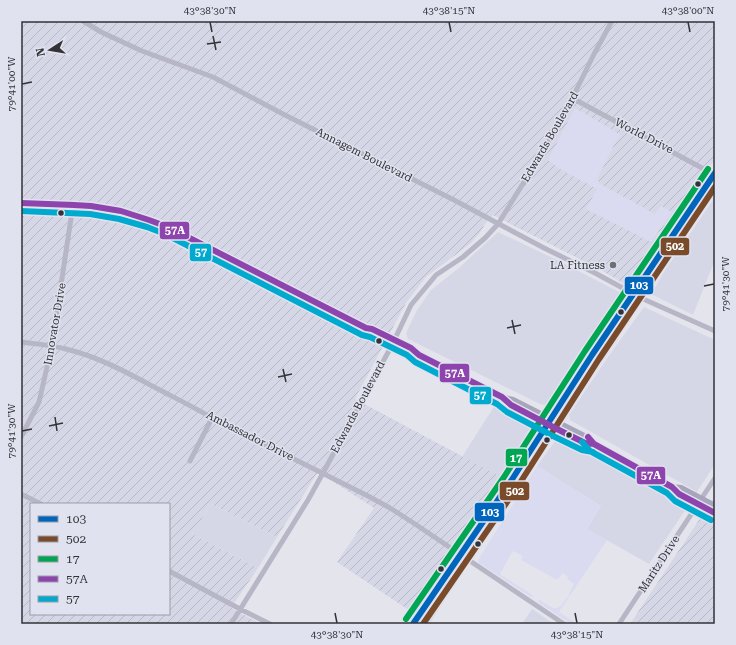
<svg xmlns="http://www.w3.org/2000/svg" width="736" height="645" font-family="'Roboto Serif',serif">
<defs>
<pattern id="industrial-furrows" width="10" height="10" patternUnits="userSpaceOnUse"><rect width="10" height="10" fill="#d6d7e6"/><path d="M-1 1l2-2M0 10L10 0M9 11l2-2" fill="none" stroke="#b8b9c6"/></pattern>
</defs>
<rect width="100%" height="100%" fill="#e4e5ec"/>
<!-- built -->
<path fill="#d6d7e6" d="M 715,197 L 715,260 L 693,315 L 651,294 L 664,272 Z
M 498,232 L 557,260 L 625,295 L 553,403 L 542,405 L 408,339 L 406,333 L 417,310 L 431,290 L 460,267 Z
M 644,307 L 715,340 L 715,464 L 697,492 L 570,420 L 569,415 L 608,357 Z
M 495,405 L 535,425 L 536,429 L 503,478 L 462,457 Z
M 558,437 L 688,506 L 649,564 L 587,529 L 601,506 L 537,466 Z
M 211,504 L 277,537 L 258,568 L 192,534 Z
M 532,609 L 554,624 L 522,624 Z"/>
<!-- industrial -->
<path fill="url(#industrial-furrows)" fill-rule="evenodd" d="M 21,21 L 715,21 L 715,159 L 630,287 L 599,269 L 493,215 L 485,224 L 480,233 L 470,244 L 426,277 L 406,303 L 355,399 L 503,478 L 416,615 L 337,562 L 374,508 L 318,472 L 277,537 L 211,504 L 192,534 L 258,568 L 231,608 L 261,624 L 21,624 ZM 31,504 L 169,504 L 169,614 L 31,614 Z
M 715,496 L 715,624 L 630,624 Z"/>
<!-- green -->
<path fill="#dadbf0" d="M 575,108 L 621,135 L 615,143 L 597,179 L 599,181 L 598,183 L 626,198 L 655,214 L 661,206 L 672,212 L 651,242 L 586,209 L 597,189 L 560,169 L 548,160 Z
M 537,466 L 601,506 L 587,529 L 607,540 L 559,612 L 577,624 L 571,624 L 539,603 L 538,599 L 553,608 C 562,609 563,600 569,596 L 569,594 L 574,584 L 567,579 L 568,577 L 563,573 L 557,580 L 521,560 L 523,556 L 513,551 L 500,574 L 534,596 L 531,597 L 479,563 L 478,560 Z"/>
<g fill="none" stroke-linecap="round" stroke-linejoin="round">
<!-- minor -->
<path stroke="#b6b6c7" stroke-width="5" d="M 83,21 L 101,32 L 142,51 L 213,77 L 283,114 L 454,200 L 544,248 L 595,273 L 641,298 L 715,331
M 572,98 L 715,175
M 21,342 C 36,344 51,345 66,349 C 99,357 126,372 156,388 C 175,398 194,407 212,418 L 368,496 L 390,508 L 415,524 L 564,624
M 21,437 L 39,402 L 52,345 L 73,205
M 190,461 L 212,418
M 21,494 L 41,504
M 169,571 L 240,609 L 270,624
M 231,624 L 308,500 L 323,473 L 392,345 L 411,305 L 436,275 L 463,257 L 485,238 L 498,224 L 542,153 L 565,113 L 594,54 L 612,21
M 619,624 L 715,478"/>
<!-- major -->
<path stroke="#a6a5bc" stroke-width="6" d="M 21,203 C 44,205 68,203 91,206 C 118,209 143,217 168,227 L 366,328 L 372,329 L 411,348 L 419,355 L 502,397 L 511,405 L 555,428 L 585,443 L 594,444
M 366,328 L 370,333 L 409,353 L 418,355
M 505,398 L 513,400 L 588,438 L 594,444 L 672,487 L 679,494 L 715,513
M 672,487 L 681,488 L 715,506
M 413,624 L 511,481 L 592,355 L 715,173
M 425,624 L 715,186"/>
<defs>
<path id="bus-1" d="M 413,624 L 511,481 L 592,355 L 715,173"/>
<path id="bus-2" d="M 423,624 L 518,486 L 599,359 L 715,187"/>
<path id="bus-3" d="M 406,619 L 504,477 L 585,351 L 708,169"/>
<path id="bus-4" d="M 21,203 L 74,205 L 91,206 L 121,211 L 149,220 L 168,227 L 366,328 L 372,329 L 411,348 L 419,355 L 502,397 L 511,405 L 555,428 L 585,443 L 594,444
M 588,437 L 594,444 L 672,487 L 679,494 L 715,513"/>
<path id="bus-5" d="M 21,211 L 90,214 L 119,219 L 147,227 L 165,234 L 362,335 L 370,337 L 407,355 L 415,362 L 497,404 L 507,412 L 551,435 L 582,450 L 593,452
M 582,442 L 590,451 L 667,493 L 675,501 L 711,520"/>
</defs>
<!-- bus-1 casing -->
<use href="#bus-1" stroke="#e1e2ef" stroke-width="9"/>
<!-- bus-2 casing -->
<use href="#bus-2" stroke="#e1e2ef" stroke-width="9"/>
<!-- bus-3 casing -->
<use href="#bus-3" stroke="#e1e2ef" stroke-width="9"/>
<!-- bus-4 casing -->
<use href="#bus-4" stroke="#e1e2ef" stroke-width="9"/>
<!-- bus-5 casing -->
<use href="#bus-5" stroke="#e1e2ef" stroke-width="9"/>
<!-- bus-1 -->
<use href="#bus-1" stroke="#0065bd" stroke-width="6"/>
<!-- bus-2 -->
<use href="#bus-2" stroke="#7a4b2a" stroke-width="6"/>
<!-- bus-3 -->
<use href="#bus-3" stroke="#00a651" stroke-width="6"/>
<!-- bus-4 -->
<use href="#bus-4" stroke="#8e44ad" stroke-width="6"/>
<!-- bus-5 -->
<use href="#bus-5" stroke="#00a9ce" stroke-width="6"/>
</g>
<!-- ticks -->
<path fill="none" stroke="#323237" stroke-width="1.5" d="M 210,22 L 212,32M 449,22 L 451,32M 688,22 L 690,32M 213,36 L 216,50M 207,44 L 221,42M 22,84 L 32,82M 704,286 L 714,284M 512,320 L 515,334M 507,328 L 521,325M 283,369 L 286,382M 278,377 L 292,374M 55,417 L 57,431M 49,426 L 63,423M 22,431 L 32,429M 335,613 L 337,623M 575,613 L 577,623"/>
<!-- markers -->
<g fill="#323237" stroke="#e1e2ef" stroke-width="1.5">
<circle cx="698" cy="184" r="3.5"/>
<circle cx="61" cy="213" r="3.5"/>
<circle cx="621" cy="312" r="3.5"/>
<circle cx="379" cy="341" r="3.5"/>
<circle cx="569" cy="435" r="3.5"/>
<circle cx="547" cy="440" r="3.5"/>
<circle cx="478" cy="544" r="3.5"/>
<circle cx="441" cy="569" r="3.5"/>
</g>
<circle fill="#707176" stroke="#e1e2ef" stroke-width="1.5" cx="613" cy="265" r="4"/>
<g text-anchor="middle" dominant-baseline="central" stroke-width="3" stroke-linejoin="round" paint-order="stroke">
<!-- street labels -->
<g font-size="11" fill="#323237" stroke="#e1e2ef">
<text transform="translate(644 136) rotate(27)">World Drive</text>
<text transform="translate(550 137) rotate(-60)">Edwards Boulevard</text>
<text transform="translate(364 155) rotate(27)">Annagem Boulevard</text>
<text transform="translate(55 324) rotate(-80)">Innovator Drive</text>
<text transform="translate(358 407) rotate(-62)">Edwards Boulevard</text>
<text transform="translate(250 436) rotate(27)">Ambassador Drive</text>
<text transform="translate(659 564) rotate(-57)">Maritz Drive</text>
</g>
<!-- poi labels -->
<g font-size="11" fill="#323237" stroke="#e1e2ef" text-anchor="end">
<text x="605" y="265">LA Fitness</text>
</g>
</g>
<g stroke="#e1e2ef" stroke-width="1.5">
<rect x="159" y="221" width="31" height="19" rx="4" fill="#8e44ad"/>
<rect x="660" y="237" width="30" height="19" rx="4" fill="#7a4b2a"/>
<rect x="189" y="243" width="23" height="19" rx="4" fill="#00a9ce"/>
<rect x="624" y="276" width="30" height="19" rx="4" fill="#0065bd"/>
<rect x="439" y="363" width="31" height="20" rx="4" fill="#8e44ad"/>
<rect x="469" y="386" width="23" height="19" rx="4" fill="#00a9ce"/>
<rect x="505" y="448" width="23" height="19" rx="4" fill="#00a651"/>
<rect x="636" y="466" width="30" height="19" rx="4" fill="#8e44ad"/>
<rect x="499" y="481" width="31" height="20" rx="4" fill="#7a4b2a"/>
<rect x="474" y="502" width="31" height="20" rx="4" fill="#0065bd"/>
</g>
<g font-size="11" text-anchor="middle" font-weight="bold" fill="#fff">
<text x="175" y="234">57A</text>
<text x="675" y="250">502</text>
<text x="201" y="256">57</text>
<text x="639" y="289">103</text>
<text x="455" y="377">57A</text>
<text x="480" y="399">57</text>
<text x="516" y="462">17</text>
<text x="651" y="479">57A</text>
<text x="515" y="495">502</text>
<text x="490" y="516">103</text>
</g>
<!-- border -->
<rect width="736" height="645" fill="none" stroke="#e1e2ef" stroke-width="44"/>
<!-- legend -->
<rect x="30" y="503" width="140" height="112" fill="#e1e2ef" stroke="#9b9ca5"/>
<rect x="38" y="516" width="20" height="6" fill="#0065bd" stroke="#9b9ca5"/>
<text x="66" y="523" font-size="12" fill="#323237">103</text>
<rect x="38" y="536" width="20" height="6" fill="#7a4b2a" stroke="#9b9ca5"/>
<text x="66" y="543" font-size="12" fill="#323237">502</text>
<rect x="38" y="556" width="20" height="6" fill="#00a651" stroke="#9b9ca5"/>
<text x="66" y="563" font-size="12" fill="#323237">17</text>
<rect x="38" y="576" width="20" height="6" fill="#8e44ad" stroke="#9b9ca5"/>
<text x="66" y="583" font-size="12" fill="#323237">57A</text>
<rect x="38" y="596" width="20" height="6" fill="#00a9ce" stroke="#9b9ca5"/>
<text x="66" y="603" font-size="12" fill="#323237">57</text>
<!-- north arrow -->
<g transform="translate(50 50) rotate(258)" stroke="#e1e2ef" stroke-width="3" paint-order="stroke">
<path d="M0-3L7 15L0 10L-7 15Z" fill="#323237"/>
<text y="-6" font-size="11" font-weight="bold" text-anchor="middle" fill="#323237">N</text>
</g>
<rect x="22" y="22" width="692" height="601" fill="none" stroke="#323237" stroke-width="1.5"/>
<g font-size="10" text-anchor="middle" fill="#323237">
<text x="210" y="14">43°38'30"N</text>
<text x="449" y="14">43°38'15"N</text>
<text x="688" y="14">43°38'00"N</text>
<text transform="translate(11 84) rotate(-90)" y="4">79°41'00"W</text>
<text transform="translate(725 284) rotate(-90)" y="4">79°41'30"W</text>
<text transform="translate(11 431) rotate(-90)" y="4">79°41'30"W</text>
<text x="337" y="638">43°38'30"N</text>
<text x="577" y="638">43°38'15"N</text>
</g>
</svg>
